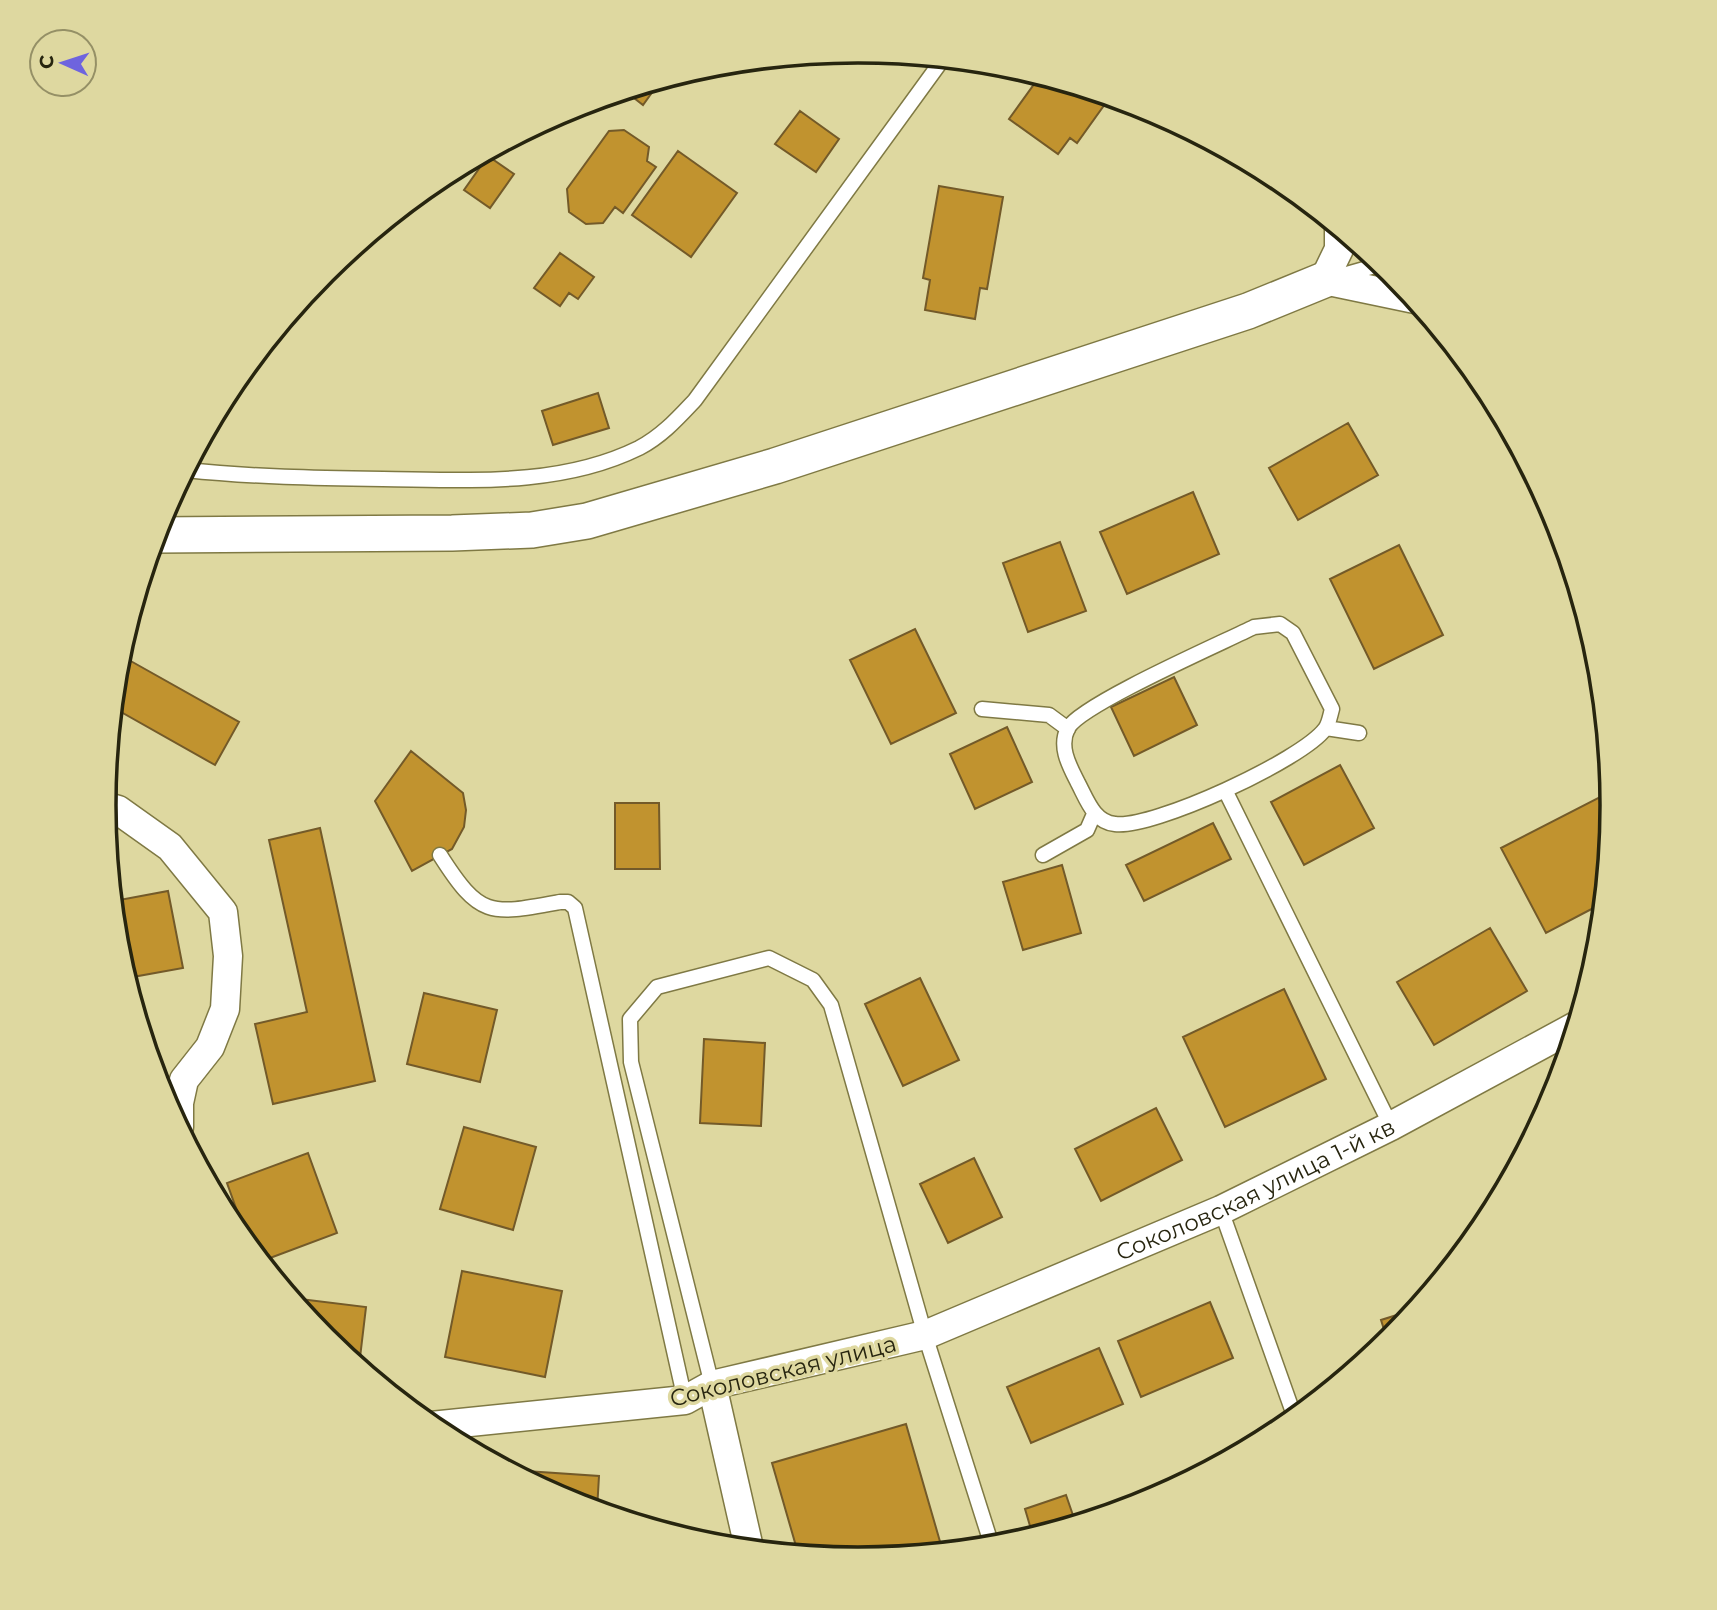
<svg xmlns="http://www.w3.org/2000/svg" width="1717" height="1610" font-family="Montserrat,sans-serif">
<rect width="100%" height="100%" fill="#ded8a0"/>
<!-- building -->
<path fill="#c1932f" stroke="#735a29" stroke-width="2" d="M 1040,76 L 1110,97 L 1077,143 L 1070,138 L 1058,154 L 1009,119 Z
M 661,80 L 643,105 L 625,91 Z
M 800,111 L 839,139 L 816,172 L 775,144 Z
M 624,130 L 649,147 L 647,161 L 656,167 L 623,213 L 615,207 L 603,223 L 586,224 L 569,212 L 567,189 L 609,131 Z
M 678,151 L 737,193 L 691,257 L 632,215 Z
M 488,156 L 514,174 L 490,208 L 464,190 Z
M 939,186 L 1003,197 L 987,289 L 980,288 L 975,319 L 925,310 L 930,280 L 923,278 Z
M 560,253 L 594,277 L 578,299 L 569,293 L 560,306 L 534,288 Z
M 598,393 L 609,428 L 553,445 L 542,411 Z
M 1348,423 L 1378,475 L 1298,520 L 1269,468 Z
M 1193,492 L 1219,554 L 1127,594 L 1100,532 Z
M 1060,542 L 1086,611 L 1028,632 L 1003,563 Z
M 1399,545 L 1443,635 L 1374,669 L 1330,579 Z
M 915,629 L 956,713 L 891,744 L 850,660 Z
M 120,655 L 239,722 L 215,765 L 114,708 Z
M 1174,677 L 1197,725 L 1134,756 L 1111,707 Z
M 1007,727 L 1032,782 L 975,809 L 950,754 Z
M 411,751 L 463,793 L 466,810 L 464,827 L 452,849 L 412,871 L 375,801 Z
M 1340,765 L 1374,828 L 1304,865 L 1271,802 Z
M 1602,796 L 1612,815 L 1603,903 L 1546,933 L 1501,848 Z
M 615,803 L 659,803 L 660,869 L 615,869 Z
M 1213,823 L 1231,859 L 1144,901 L 1126,865 Z
M 320,828 L 375,1081 L 273,1104 L 255,1024 L 307,1012 L 269,840 Z
M 1062,865 L 1081,933 L 1023,950 L 1003,882 Z
M 168,891 L 183,968 L 127,978 L 119,952 L 114,901 Z
M 1490,928 L 1527,991 L 1434,1045 L 1397,982 Z
M 920,978 L 959,1060 L 903,1086 L 865,1004 Z
M 1284,989 L 1326,1079 L 1225,1127 L 1183,1037 Z
M 424,993 L 497,1010 L 480,1082 L 407,1064 Z
M 704,1039 L 765,1043 L 761,1126 L 700,1123 Z
M 1156,1108 L 1182,1160 L 1101,1201 L 1075,1149 Z
M 464,1127 L 536,1147 L 513,1230 L 440,1209 Z
M 308,1153 L 337,1233 L 262,1261 L 250,1247 L 227,1183 Z
M 974,1158 L 1002,1217 L 948,1243 L 920,1184 Z
M 462,1271 L 562,1291 L 545,1377 L 445,1357 Z
M 292,1298 L 366,1307 L 359,1366 L 325,1338 Z
M 1210,1302 L 1233,1358 L 1141,1397 L 1118,1341 Z
M 1416,1309 L 1392,1339 L 1388,1342 L 1381,1320 Z
M 1099,1348 L 1123,1404 L 1031,1443 L 1007,1387 Z
M 906,1424 L 941,1545 L 908,1554 L 858,1559 L 798,1553 L 772,1463 Z
M 511,1470 L 599,1476 L 597,1510 L 569,1502 Z
M 1066,1495 L 1076,1524 L 1033,1536 L 1025,1509 Z"/>
<g fill="none" stroke-linecap="round" stroke-linejoin="round">
<defs>
<path id="service" d="M 1336,277 L 1382,264
M 186,470 C 252,477 317,478 383,479 C 468,480 560,487 639,448 C 662,436 678,418 695,400 L 943,59
M 1280,624 L 1293,633 L 1332,709 C 1330,716 1329,724 1325,729 C 1302,760 1153,829 1115,824 C 1094,822 1087,800 1078,783 C 1070,767 1058,747 1068,728 C 1082,704 1222,643 1254,627 Z
M 982,709 L 1049,715 L 1068,729
M 1326,728 L 1359,733
M 1226,792 L 1391,1126
M 440,855 C 480,918 490,915 560,902 L 568,902 L 575,908 L 685,1400
M 1043,855 L 1087,830 L 1094,814
M 1221,1210 L 1295,1418
M 712,1385 L 631,1062 L 630,1019 L 657,987 L 769,958 L 813,980 L 831,1005 L 925,1335 L 992,1546"/>
<g id="minor">
<path d="M 1339,228 L 1339,249 L 1324,280 L 1415,299"/>
<path d="M 104,806 L 118,810 L 170,847 L 223,912 L 228,956 L 225,1009 L 210,1047 L 184,1080 L 179,1103 L 179,1127"/>
<path d="M 712,1385 L 749,1548"/>
<path id="s1" d="M 431,1426 L 685,1400 L 712,1385 L 925,1335 L 1221,1210 L 1391,1126 L 1576,1026"/>
</g>
<path id="tertiary" d="M 156,535 L 452,533 L 532,530 L 587,521 L 775,466 L 1248,311 L 1324,280"/>
</defs>
<!-- service casing -->
<use href="#service" stroke="#7f7944" stroke-width="17"/>
<!-- minor casing -->
<use href="#minor" stroke="#7f7944" stroke-width="31"/>
<!-- tertiary casing -->
<use href="#tertiary" stroke="#7f7944" stroke-width="38"/>
<!-- service -->
<use href="#service" stroke="#fff" stroke-width="14"/>
<!-- minor -->
<use href="#minor" stroke="#fff" stroke-width="28"/>
<!-- tertiary -->
<use href="#tertiary" stroke="#fff" stroke-width="35"/>
</g>
<g text-anchor="middle" dominant-baseline="central" stroke-width="7" stroke-linejoin="round" paint-order="stroke">
<!-- street labels -->
<g font-size="23" fill="#27250f" stroke="#ded8a0">
<text stroke="none"><textPath href="#s1" startOffset="866">Соколовская улица 1-й кв</textPath></text>
<text transform="translate(783 1371) rotate(-14)">Соколовская улица</text>
</g>
</g>
<!-- crop -->
<path d="M0 0H1717V1610H0ZM116 805a742 742 0 1 1 1484 0a742 742 0 1 1-1484 0Z" fill="#ded8a0" fill-rule="evenodd"/>
<path fill="none" stroke="#27250f" stroke-width="3.5" d="M116 805a742 742 0 1 1 1484 0a742 742 0 1 1-1484 0Z"/>
<!-- north arrow -->
<g transform="translate(63 63) rotate(273)"><circle r="33" fill="#ded8a0" stroke="#959066" stroke-width="2"/>
<path d="M0-5L12 26L0 18L-12 26Z" fill="#6e64de"/>
<text y="-10" font-size="19" font-weight="bold" text-anchor="middle" fill="#27250f">С</text>
</g>
</svg>
